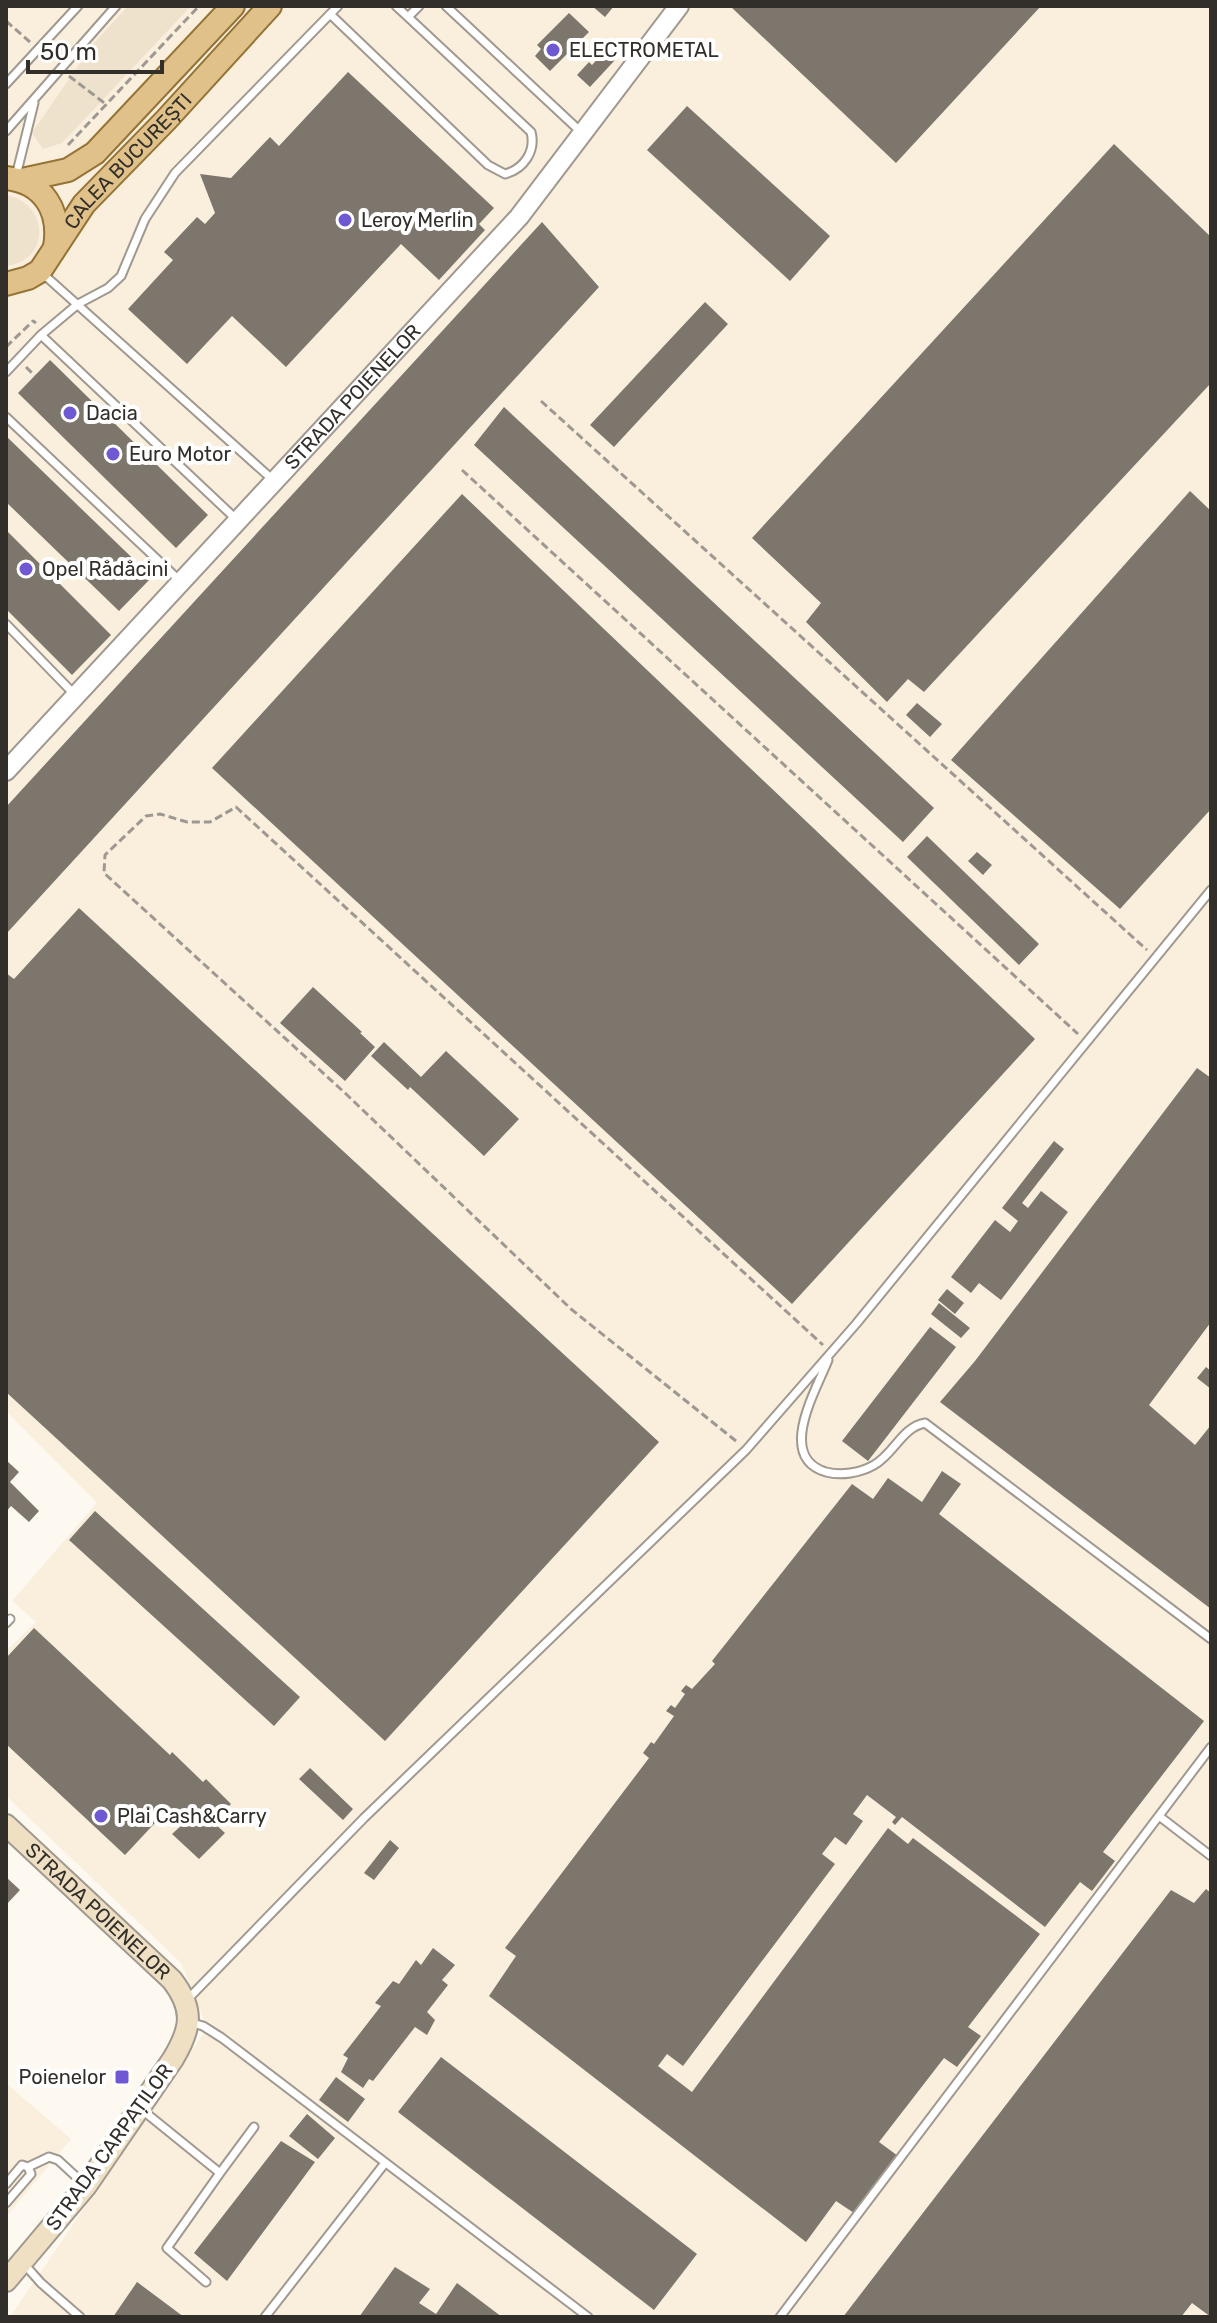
<svg xmlns="http://www.w3.org/2000/svg" width="1217" height="2323" font-family="Rubik,sans-serif">
<rect width="100%" height="100%" fill="#fef9f0"/>
<!-- built -->
<path fill="#faeedd" d="M 6,6 L 1211,6 L 1211,2317 L 10,2317 L 207,2028 L 181,1963 L 6,1796 L 6,1651 L 36,1622 L 12,1601 L 97,1503 L 6,1411 Z
M 6,2083 L 71,2139 L 6,2217 Z"/>
<!-- green -->
<path fill="#efe2cd" d="M 128,6 L 191,6 L 62,143 L 43,149 L 32,133 L 93,44 Z
M 6,195 C 50,203 51,261 6,266 Z"/>
<!-- building -->
<path fill="#7d766d" d="M 592,6 L 614,6 L 605,17 Z
M 730,6 L 1041,6 L 896,163 Z
M 569,13 L 589,32 L 550,71 L 535,56 L 541,49 L 537,45 Z
M 605,51 L 615,60 L 590,87 L 577,75 L 589,62 L 592,65 Z
M 348,72 L 494,208 L 479,224 L 485,230 L 439,280 L 401,244 L 286,367 L 232,316 L 187,364 L 128,309 L 173,260 L 164,252 L 197,217 L 205,224 L 215,213 L 200,174 L 231,178 L 270,137 L 279,146 Z
M 687,106 L 830,236 L 790,281 L 647,150 Z
M 1114,144 L 1211,237 L 1211,383 L 924,692 L 908,679 L 887,702 L 806,622 L 821,603 L 752,538 Z
M 542,222 L 599,287 L 6,934 L 6,807 Z
M 705,302 L 728,324 L 614,447 L 590,425 Z
M 50,360 L 208,515 L 176,548 L 18,393 Z
M 504,407 L 934,808 L 903,842 L 474,445 Z
M 6,436 L 152,577 L 119,611 L 6,502 Z
M 1190,491 L 1211,511 L 1211,809 L 1120,909 L 951,760 Z
M 462,494 L 1035,1039 L 792,1304 L 212,768 Z
M 6,530 L 111,635 L 72,675 L 6,609 Z
M 917,703 L 942,724 L 930,737 L 906,715 Z
M 927,836 L 1039,944 L 1019,965 L 907,857 Z
M 977,852 L 992,865 L 983,875 L 968,861 Z
M 79,908 L 659,1442 L 385,1741 L 6,1392 L 6,973 L 14,979 Z
M 313,987 L 362,1032 L 360,1033 L 375,1047 L 345,1081 L 280,1023 Z
M 384,1042 L 421,1077 L 446,1051 L 519,1119 L 484,1156 L 410,1087 L 408,1090 L 371,1056 Z
M 1197,1068 L 1211,1078 L 1211,1322 L 1149,1405 L 1195,1445 L 1211,1425 L 1211,1609 L 940,1402 L 975,1361 Z
M 1054,1141 L 1064,1149 L 1022,1203 L 1028,1208 L 1041,1191 L 1068,1212 L 1001,1300 L 979,1283 L 971,1293 L 951,1277 L 995,1220 L 1010,1232 L 1018,1221 L 1002,1208 Z
M 947,1289 L 964,1303 L 955,1314 L 938,1300 Z
M 939,1303 L 970,1328 L 961,1338 L 931,1314 Z
M 930,1327 L 956,1347 L 868,1461 L 842,1441 Z
M 1206,1367 L 1211,1371 L 1211,1389 L 1197,1378 Z
M 6,1460 L 19,1472 L 10,1482 L 39,1511 L 29,1522 L 11,1506 L 6,1512 Z
M 942,1471 L 961,1484 L 939,1514 L 1204,1721 L 1103,1852 L 1115,1861 L 1092,1891 L 1080,1882 L 1045,1927 L 902,1817 L 895,1825 L 892,1822 L 896,1817 L 867,1795 L 853,1814 L 863,1821 L 846,1845 L 835,1837 L 822,1854 L 835,1864 L 683,2066 L 667,2054 L 658,2066 L 692,2092 L 888,1828 L 908,1844 L 913,1838 L 1040,1934 L 968,2027 L 981,2036 L 957,2067 L 944,2058 L 879,2142 L 898,2156 L 854,2213 L 836,2201 L 806,2242 L 489,1996 L 516,1956 L 505,1948 L 649,1758 L 643,1753 L 651,1742 L 654,1744 L 674,1716 L 666,1711 L 671,1705 L 675,1708 L 685,1694 L 681,1691 L 686,1685 L 692,1689 L 715,1664 L 712,1661 L 852,1484 L 873,1499 L 888,1478 L 922,1502 Z
M 95,1511 L 300,1697 L 274,1726 L 69,1540 Z
M 34,1628 L 170,1755 L 172,1752 L 203,1782 L 206,1779 L 231,1804 L 213,1822 L 225,1833 L 199,1859 L 172,1834 L 183,1824 L 168,1809 L 125,1855 L 6,1744 L 6,1658 Z
M 310,1768 L 353,1809 L 343,1820 L 299,1779 Z
M 390,1840 L 399,1848 L 374,1880 L 364,1873 Z
M 6,1877 L 20,1890 L 6,1905 Z
M 1206,1889 L 1211,1893 L 1211,2317 L 1192,2303 L 1181,2317 L 843,2317 L 1171,1890 L 1194,1903 Z
M 433,1948 L 455,1965 L 442,1980 L 448,1985 L 427,2012 L 435,2020 L 427,2035 L 415,2027 L 373,2081 L 369,2079 L 363,2088 L 341,2072 L 348,2058 L 343,2055 L 381,2006 L 375,2003 L 393,1981 L 399,1984 L 416,1960 L 421,1965 Z
M 441,2057 L 697,2254 L 654,2310 L 398,2112 Z
M 336,2077 L 365,2099 L 348,2122 L 319,2100 Z
M 307,2114 L 335,2138 L 318,2159 L 289,2136 Z
M 281,2141 L 315,2162 L 227,2281 L 194,2253 Z
M 395,2267 L 430,2289 L 419,2303 L 436,2314 L 457,2283 L 502,2317 L 359,2317 Z
M 137,2282 L 184,2317 L 113,2317 Z"/>
<g fill="none" stroke-linecap="round" stroke-linejoin="round">
<defs>
<path id="service" d="M 396,6 L 408,17 L 419,6
M 446,6 L 582,133
M 330,14 L 488,165 L 505,174 C 524,169 536,151 531,132 L 408,17
M 6,84 L 78,6
M 6,131 L 116,6
M 16,176 L 34,103
M 41,272 L 273,480
M 41,335 L 237,520
M 6,372 L 41,335 L 78,304 L 108,288 L 121,276 L 145,219 L 175,173 L 338,6
M 6,417 L 179,580
M 6,624 L 74,694
M 828,1360 C 816,1391 776,1457 826,1472 C 841,1476 860,1473 874,1465 C 894,1454 902,1427 925,1423 L 1211,1639
M 6,1623 L 10,1619
M 1159,1816 L 1211,1856
M 186,2001 L 364,1818 L 746,1450 L 856,1324 L 1211,890
M 189,2022 L 203,2026 L 222,2038 L 588,2317
M 141,2109 L 220,2173 L 167,2248 L 206,2282
M 220,2173 L 254,2127
M 6,2184 L 22,2165 L 28,2167 L 49,2157 L 58,2160 L 84,2184
M 6,2203 L 31,2174 L 28,2167
M 25,2265 L 41,2283 L 80,2317
M 265,2317 L 385,2163
M 780,2317 L 1211,1747"/>
<g id="tertiary">
<path id="s1" d="M 6,771 L 519,217 L 679,6"/>
</g>
<g id="secondary">
<path id="s2" d="M 6,1825 L 172,1980 C 195,2010 191,2029 173,2059 L 86,2186 L 6,2281"/>
</g>
<g id="primary">
<path d="M 6,178 C 44,182 61,211 55,247"/>
<path d="M 22,180 L 68,170 L 95,153 L 233,6"/>
<path id="s3" d="M 6,284 L 28,278 L 40,271 L 84,204 L 166,120 L 270,6"/>
</g>
</defs>
<!-- service casing -->
<use href="#service" stroke="#a09990" stroke-width="11"/>
<!-- tertiary casing -->
<use href="#tertiary" stroke="#a09990" stroke-width="22"/>
<!-- secondary casing -->
<use href="#secondary" stroke="#a09990" stroke-width="24"/>
<!-- primary casing -->
<use href="#primary" stroke="#957335" stroke-width="26"/>
<!-- path -->
<path stroke="#9d9992" stroke-width="3" stroke-dasharray="8 4" stroke-linecap="butt" d="M 6,21 L 30,42
M 69,76 L 107,105
M 68,145 L 199,6
M 6,347 L 33,321 L 36,323
M 26,367 L 35,376
M 541,401 L 1147,950
M 462,470 L 1078,1034
M 736,1441 L 571,1309 L 345,1093 L 104,873 L 105,855 L 146,816 L 160,814 L 187,822 L 210,822 L 236,807 L 823,1345"/>
<!-- service -->
<use href="#service" stroke="#fff" stroke-width="7"/>
<!-- tertiary -->
<use href="#tertiary" stroke="#fff" stroke-width="18"/>
<!-- secondary -->
<use href="#secondary" stroke="#efe0c4" stroke-width="20"/>
<!-- primary -->
<use href="#primary" stroke="#e0c189" stroke-width="22"/>
</g>
<!-- markers -->
<g fill="#7058d2" stroke="#fff" stroke-width="3">
<circle cx="553" cy="50" r="8"/>
<circle cx="345" cy="220" r="8"/>
<circle cx="70" cy="413" r="8"/>
<circle cx="113" cy="454" r="8"/>
<circle cx="26" cy="569" r="8"/>
<circle cx="101" cy="1816" r="8"/>
<rect x="114" y="2069" width="16" height="16" rx="4"/>
</g>
<g text-anchor="middle" dominant-baseline="central" stroke-width="8" stroke-linejoin="round" paint-order="stroke">
<!-- poi labels -->
<g font-size="20" fill="#322f2b" stroke="#fff" text-anchor="start">
<text x="569" y="50">ELECTROMETAL</text>
<text x="361" y="220">Leroy Merlin</text>
<text x="86" y="413">Dacia</text>
<text x="129" y="454">Euro Motor</text>
<text x="42" y="569">Opel Rădăcini</text>
<text x="117" y="1816">Plai Cash&amp;Carry</text>
<text x="106" y="2077" text-anchor="end">Poienelor</text>
</g>
<!-- street labels -->
<g font-size="20" fill="#322f2b" stroke="#fff">
<text stroke="none"><textPath href="#s3" startOffset="178">CALEA BUCUREȘTI</textPath></text>
<text stroke="none"><textPath href="#s1" startOffset="510">STRADA POIENELOR</textPath></text>
<text stroke="none"><textPath href="#s2" startOffset="126">STRADA POIENELOR</textPath></text>
<text transform="translate(109 2147) rotate(-54)">STRADA CARPAȚILOR</text>
</g>
</g>
<!-- border -->
<rect width="1217" height="2323" fill="none" stroke="#322f2b" stroke-width="16"/>
<!-- scale -->
<path d="M28 60v12h134v-12" fill="none" stroke="#322f2b" stroke-width="4"/>
<text x="40" y="60" font-size="24" fill="#322f2b" stroke="#ffffff" stroke-width="6" paint-order="stroke">50 m</text>
</svg>
